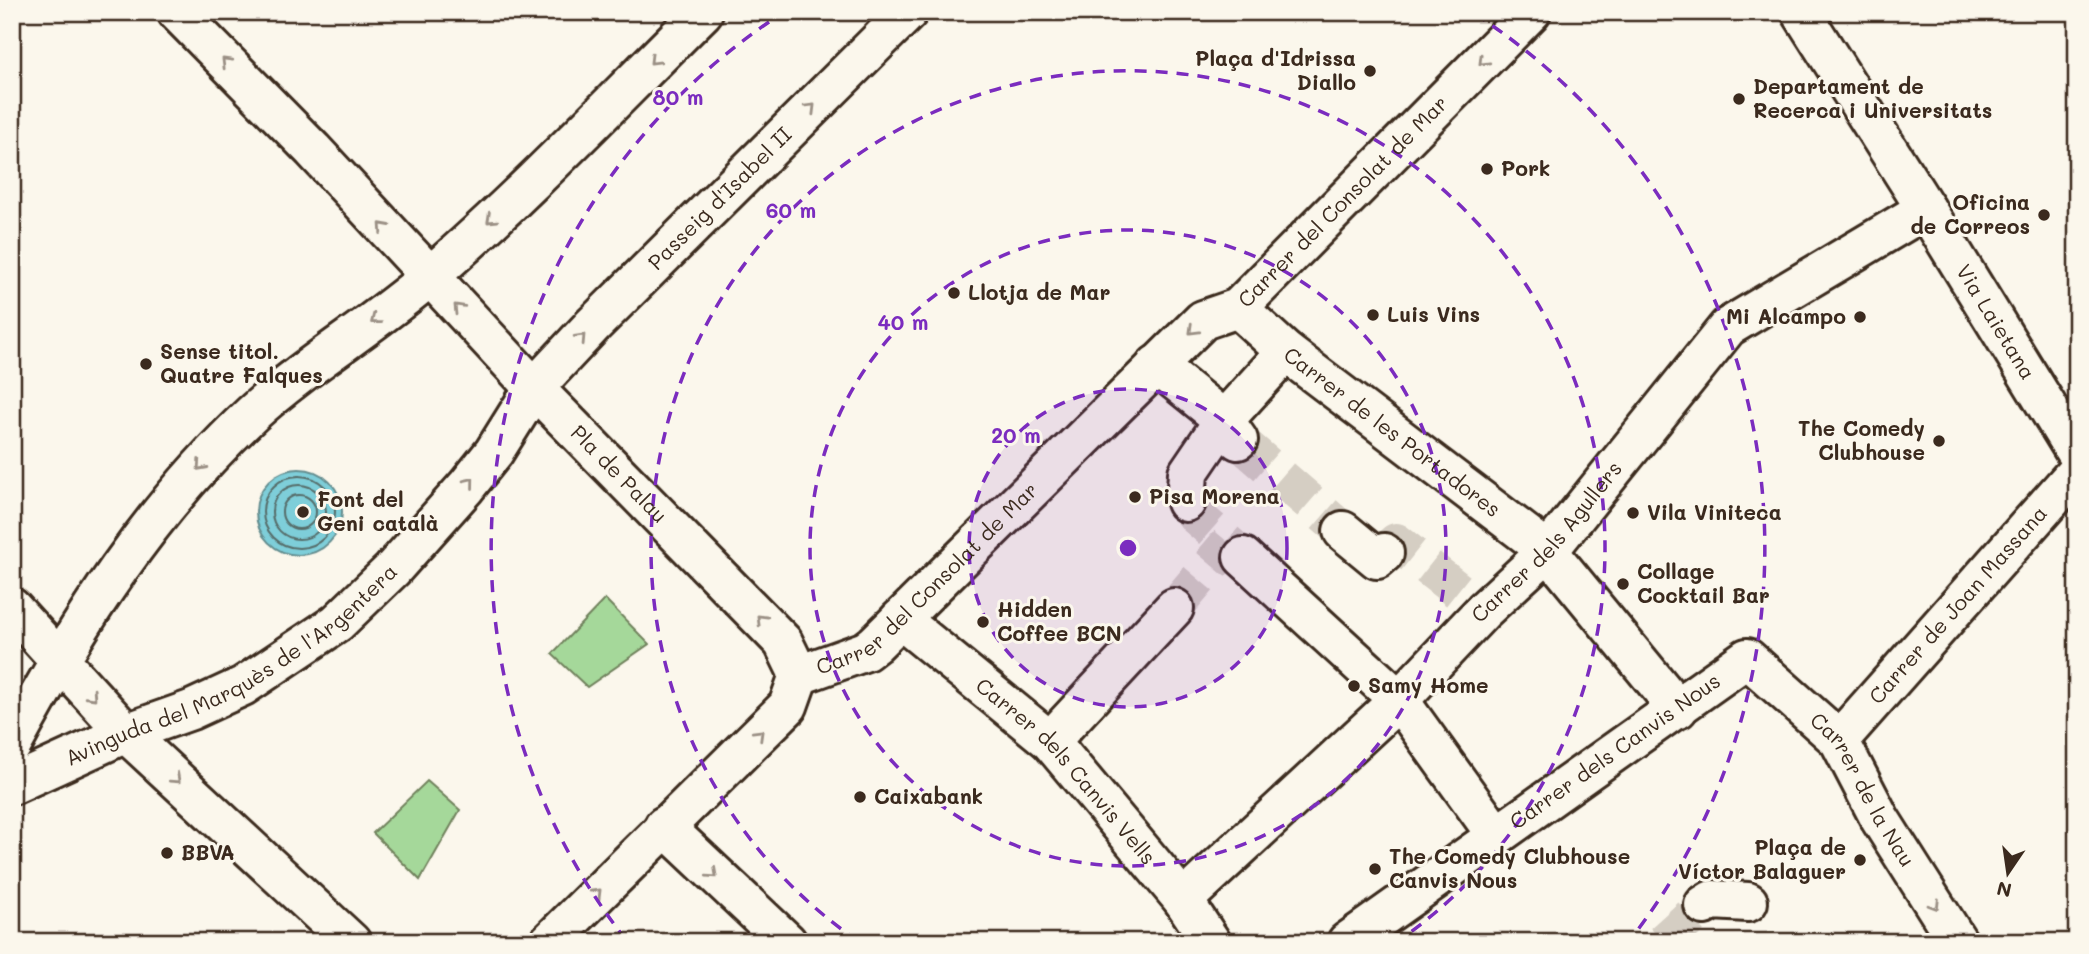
<svg xmlns="http://www.w3.org/2000/svg" width="2089" height="954" viewBox="0 0 2089 954" font-family="Mali,sans-serif">
	<rect width="100%" height="100%" fill="#fbf7ec"/>
	<filter id="ink" filterUnits="userSpaceOnUse"><feTurbulence type="fractalNoise" baseFrequency=".0143" numOctaves="2"/><feDisplacementMap in="SourceGraphic" scale="14" xChannelSelector="R" yChannelSelector="G"/><feConvolveMatrix kernelMatrix="1 2 1 2 8 2 1 2 1" color-interpolation-filters="sRGB"/></filter>
	<g filter="url(#ink)">
		<g fill="#a5d89a" stroke="#70815c" stroke-width="2">
			<path d="M605,599L649,644L587,687L552,654Z"/>
			<path d="M427,781L460,810L420,880L373,833Z"/>
		</g>
		<circle fill="#7eced9" stroke="#638c8e" stroke-width="2" cx="299" cy="512" r="43"/>
		<g fill="none" stroke-linecap="round" stroke-linejoin="round">
			<g stroke="#566c69" stroke-width="2">
				<circle cx="299" cy="512" r="36"/>
				<circle cx="299" cy="512" r="27"/>
				<circle cx="299" cy="512" r="17"/>
			</g>
			<g stroke="#d5cec3" stroke-width="38" stroke-dasharray="38 19" stroke-linecap="butt">
				<path d="M1238,440L1343,531"/>
				<path d="M1186,502L1197,517L1243,557"/>
				<path d="M1384,553L1396,542L1466,597"/>
				<path d="M1174,608L1229,543"/>
				<path d="M1663,942L1704,905"/>
			</g>
			<defs>
				<g id="street">
					<path id="s1" d="M1238,308L1286,352L1548,551L1678,709"/>
					<path d="M1156,365L1224,420L1238,440"/>
					<path id="s2" d="M534,388L783,642L799,675L788,706L549,942"/>
					<path d="M1186,502L1188,473L1224,420L1286,352"/>
					<path d="M1343,531L1377,559L1384,553"/>
					<path d="M1243,557L1399,700L1496,835"/>
					<path id="s3" d="M900,619L1050,741L1183,900L1211,942"/>
					<path id="s4" d="M799,675L866,651L875,644L1203,320L1238,308L1531,12"/>
					<path d="M126,733L351,942"/>
					<path id="s5" d="M1839,740L2077,471"/>
					<path d="M1050,741L1174,608"/>
					<path d="M664,826L787,942"/>
					<path id="s6" d="M1183,900L1399,700L1484,610L1548,551L1728,327L1926,209"/>
					<path d="M1704,905L1712,900L1748,902"/>
					<path id="s7" d="M1347,942L1747,658L1839,740L1880,819L1958,942"/>
				</g>
				<g id="secondary">
					<path d="M177,12L313,150L534,388"/>
					<path id="s8" d="M1801,12L1926,209L2077,455"/>
					<path d="M12,608L126,733"/>
					<path d="M12,745C77,624 151,508 253,413C308,363 373,326 429,277C525,194 613,101 703,12"/>
					<path id="s9" d="M12,785L126,733L191,710L243,686L337,623L392,570L466,487L494,452L534,388L592,326L908,12"/>
				</g>
			</defs>
			<use href="#street" stroke="#3b2a1e" stroke-width="44"/>
			<use href="#secondary" stroke="#3b2a1e" stroke-width="44"/>
			<use href="#street" stroke="#fbf7ec" stroke-width="38"/>
			<use href="#secondary" stroke="#fbf7ec" stroke-width="38"/>
		</g>
		<defs><path id="oneway-chevron" d="M-2-3.5L2.5 0L-2 3.5" fill="none" stroke-width="1.6" stroke-linecap="round" stroke-linejoin="round" transform="scale(1.75)"/></defs>
		<g stroke="#9b9085">
			<use href="#oneway-chevron" transform="translate(654 60) rotate(135)"/>
			<use href="#oneway-chevron" transform="translate(1483 61) rotate(135)"/>
			<use href="#oneway-chevron" transform="translate(226 62) rotate(-135)"/>
			<use href="#oneway-chevron" transform="translate(811 108) rotate(-45)"/>
			<use href="#oneway-chevron" transform="translate(491 219) rotate(137)"/>
			<use href="#oneway-chevron" transform="translate(383 227) rotate(-132)"/>
			<use href="#oneway-chevron" transform="translate(458 308) rotate(-134)"/>
			<use href="#oneway-chevron" transform="translate(375 320) rotate(142)"/>
			<use href="#oneway-chevron" transform="translate(1193 330) rotate(136)"/>
			<use href="#oneway-chevron" transform="translate(581 338) rotate(-47)"/>
			<use href="#oneway-chevron" transform="translate(201 466) rotate(132)"/>
			<use href="#oneway-chevron" transform="translate(470 482) rotate(-51)"/>
			<use href="#oneway-chevron" transform="translate(761 619) rotate(-135)"/>
			<use href="#oneway-chevron" transform="translate(92 696) rotate(47)"/>
			<use href="#oneway-chevron" transform="translate(759 734) rotate(-44)"/>
			<use href="#oneway-chevron" transform="translate(176 779) rotate(42)"/>
			<use href="#oneway-chevron" transform="translate(713 874) rotate(42)"/>
			<use href="#oneway-chevron" transform="translate(597 893) rotate(-45)"/>
			<use href="#oneway-chevron" transform="translate(1935 905) rotate(58)"/>
		</g>
	</g>
	<circle cx="1128" cy="548" r="159" fill="#7b2cbf" fill-opacity=".12"/>
	<g fill="none" stroke="#7b2cbf" stroke-width="3.5" stroke-dasharray="12 9">
		<circle cx="1128" cy="548" r="159"/>
		<circle cx="1128" cy="548" r="318"/>
		<path d="M858 941A477 477 0 1 1 1398 941"/>
		<path d="M626 940A637 637 0 0 1 781 14M1475 14A637 637 0 0 1 1630 940"/>
	</g>
	<g fill="#3b2a1e" stroke="#fbf7ec" stroke-width="2.5">
		<circle cx="1370" cy="71" r="7"/>
		<circle cx="1739" cy="99" r="7"/>
		<circle cx="1487" cy="169" r="7"/>
		<circle cx="2044" cy="215" r="7"/>
		<circle cx="954" cy="293" r="7"/>
		<circle cx="1373" cy="315" r="7"/>
		<circle cx="1860" cy="317" r="7"/>
		<circle cx="146" cy="364" r="7"/>
		<circle cx="1939" cy="441" r="7"/>
		<circle cx="1135" cy="497" r="7"/>
		<circle cx="303" cy="512" r="7"/>
		<circle cx="1633" cy="513" r="7"/>
		<circle cx="1623" cy="584" r="7"/>
		<circle cx="983" cy="622" r="7"/>
		<circle cx="1354" cy="686" r="7"/>
		<circle cx="860" cy="797" r="7"/>
		<circle cx="167" cy="853" r="7"/>
		<circle cx="1860" cy="860" r="7"/>
		<circle cx="1375" cy="869" r="7"/>
	</g>
	<g text-anchor="middle" stroke-width="6" stroke-linejoin="round" paint-order="stroke">
		<g font-size="21" font-weight="bold" fill="#3b2a1e" stroke="#fbf7ec" text-anchor="start">
			<text x="1356" y="66" text-anchor="end">Plaça d'Idrissa<tspan x="1356" dy="24">Diallo</tspan></text>
			<text x="1753" y="94">Departament de<tspan x="1753" dy="24">Recerca i Universitats</tspan></text>
			<text x="1501" y="176">Pork</text>
			<text x="2030" y="210" text-anchor="end">Oficina<tspan x="2030" dy="24">de Correos</tspan></text>
			<text x="968" y="300">Llotja de Mar</text>
			<text x="1387" y="322">Luis Vins</text>
			<text x="1846" y="324" text-anchor="end">Mi Alcampo</text>
			<text x="160" y="359">Sense titol.<tspan x="160" dy="24">Quatre Falques</tspan></text>
			<text x="1925" y="436" text-anchor="end">The Comedy<tspan x="1925" dy="24">Clubhouse</tspan></text>
			<text x="1149" y="504">Pisa Morena</text>
			<text x="317" y="507">Font del<tspan x="317" dy="24">Geni català</tspan></text>
			<text x="1647" y="520">Vila Viniteca</text>
			<text x="1637" y="579">Collage<tspan x="1637" dy="24">Cocktail Bar</tspan></text>
			<text x="997" y="617">Hidden<tspan x="997" dy="24">Coffee BCN</tspan></text>
			<text x="1368" y="693">Samy Home</text>
			<text x="874" y="804">Caixabank</text>
			<text x="1846" y="855" text-anchor="end">Plaça de<tspan x="1846" dy="24">Víctor Balaguer</tspan></text>
			<text x="181" y="860">BBVA</text>
			<text x="1389" y="864">The Comedy Clubhouse<tspan x="1389" dy="24">Canvis Nous</tspan></text>
		</g>
		<g font-size="21" fill="#3b2a1e" stroke="#fbf7ec">
			<text dy="7" stroke="none"><textPath href="#s9" startOffset="938">Passeig d'Isabel II</textPath></text>
			<text dy="7" stroke="none"><textPath href="#s4" startOffset="730">Carrer del Consolat de Mar</textPath></text>
			<text dy="7" stroke="none"><textPath href="#s8" startOffset="366">Via Laietana</textPath></text>
			<text dy="7" stroke="none"><textPath href="#s1" startOffset="198">Carrer de les Portadores</textPath></text>
			<text dy="7" stroke="none"><textPath href="#s2" startOffset="121">Pla de Palau</textPath></text>
			<text dy="7" stroke="none"><textPath href="#s6" startOffset="511">Carrer dels Agullers</textPath></text>
			<text dy="7" stroke="none"><textPath href="#s4" startOffset="163">Carrer del Consolat de Mar</textPath></text>
			<text dy="7" stroke="none"><textPath href="#s5" startOffset="180">Carrer de Joan Massana</textPath></text>
			<text dy="7" stroke="none"><textPath href="#s9" startOffset="252">Avinguda del Marquès de l'Argentera</textPath></text>
			<text dy="7" stroke="none"><textPath href="#s7" startOffset="329">Carrer dels Canvis Nous</textPath></text>
			<text dy="7" stroke="none"><textPath href="#s3" startOffset="226">Carrer dels Canvis Vells</textPath></text>
			<text dy="7" stroke="none"><textPath href="#s7" startOffset="668">Carrer de la Nau</textPath></text>
		</g>
	</g>
	<circle cx="1128" cy="548" r="10" fill="#7b2cbf" stroke="#fbf7ec" stroke-width="3.5"/>
	<g font-size="21" text-anchor="middle" font-weight="bold" fill="#7b2cbf" stroke="#fbf7ec" stroke-width="6" stroke-linejoin="round" paint-order="stroke">
		<text x="678" y="105">80 m</text>
		<text x="791" y="218">60 m</text>
		<text x="903" y="330">40 m</text>
		<text x="1016" y="443">20 m</text>
	</g>
	<rect width="2089" height="954" fill="none" stroke="#fbf7ec" stroke-width="42"/>
	<rect x="21" y="21" width="2047" height="912" fill="none" stroke="#3b2a1e" stroke-width="2.5" filter="url(#ink)"/>
	<g transform="translate(2008 873) rotate(193)" stroke="#fbf7ec" stroke-width="5" paint-order="stroke">
	<path d="M0-5L12 26L0 18L-12 26Z" fill="#3b2a1e"/>
	<text y="-10" font-size="19" font-weight="bold" text-anchor="middle" fill="#3b2a1e">N</text>
	</g>
</svg>
